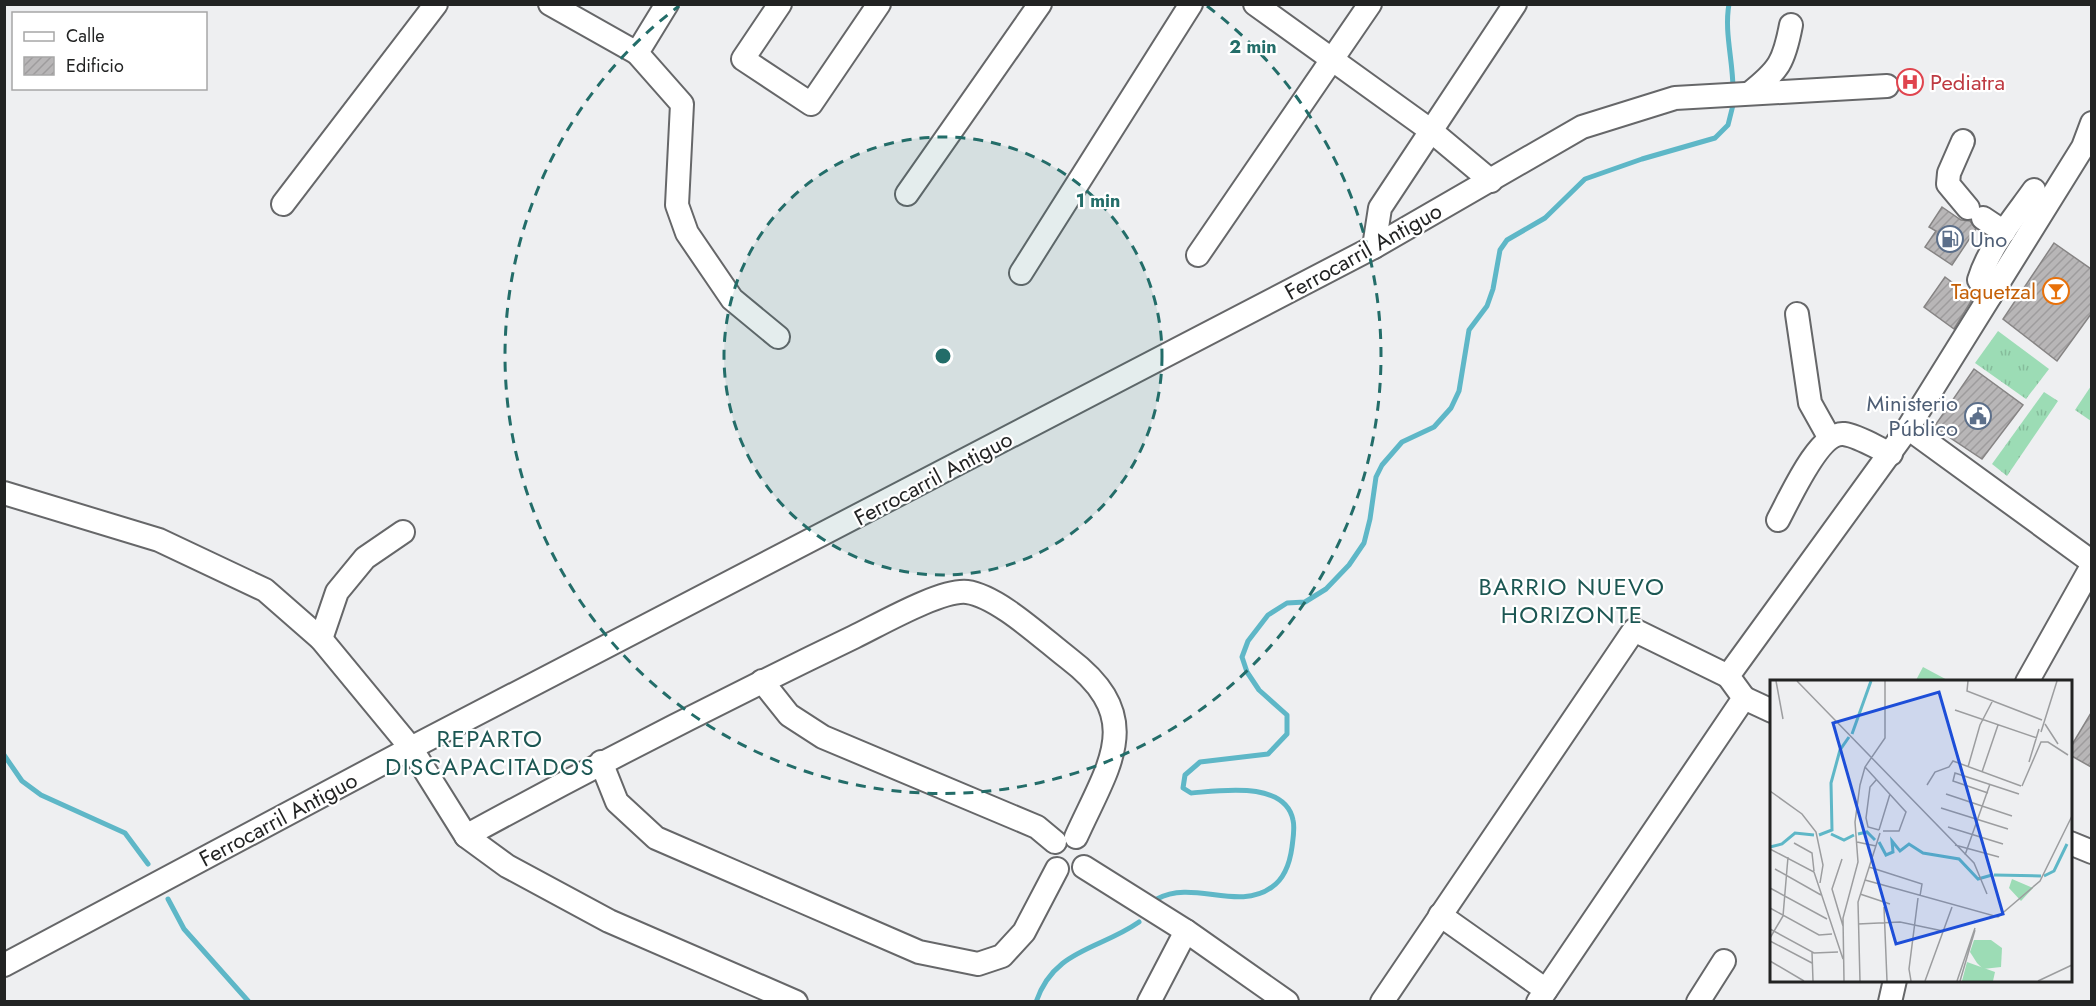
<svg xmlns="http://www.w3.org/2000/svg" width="2096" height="1006" viewBox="0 0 2096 1006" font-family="Jost,sans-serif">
	<defs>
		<pattern id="grass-tufts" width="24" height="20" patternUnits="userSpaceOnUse" patternTransform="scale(1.5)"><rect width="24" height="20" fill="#9cdcb5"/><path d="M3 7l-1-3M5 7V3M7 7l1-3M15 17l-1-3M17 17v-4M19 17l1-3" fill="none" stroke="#86bc9b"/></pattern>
		<pattern id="building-hatch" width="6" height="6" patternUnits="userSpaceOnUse" patternTransform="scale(1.5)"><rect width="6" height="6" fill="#b8b6b7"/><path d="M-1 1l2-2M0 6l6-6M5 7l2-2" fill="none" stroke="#9e9c9d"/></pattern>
	</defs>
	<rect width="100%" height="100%" fill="#eeeff1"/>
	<g fill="url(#grass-tufts)">
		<path d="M1998,331L2049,369L2026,399L1975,363Z"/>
		<path d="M2091,386L2092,421H2091L2075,410Z"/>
		<path d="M2044,392L2058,401L2007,476L1992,464Z"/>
		<path d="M1923,667L1951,682H1915Z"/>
	</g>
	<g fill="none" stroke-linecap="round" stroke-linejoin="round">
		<g stroke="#5eb7c7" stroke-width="5">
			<path d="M1729,4C1724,32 1733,60 1733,89"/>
			<path d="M4,755L22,781L41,795L125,833L148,864"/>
			<path d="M168,899L184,929L249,1002"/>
			<path d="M1157,899C1193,879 1238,912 1272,887C1285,878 1290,862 1292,847C1293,839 1295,828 1293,820C1285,780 1219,791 1191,793L1183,788L1185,775L1200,762L1268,754L1287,734V715L1259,690L1247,672L1242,657L1248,641L1268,615L1287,603L1305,602L1326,589L1349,565L1364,543L1370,519L1376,477L1382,465L1402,442L1434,427L1451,408L1459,391L1469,330L1487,306L1493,289L1500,250L1507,240L1545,218L1585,179L1642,159L1715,138L1728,125L1734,101"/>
			<path d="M1036,1002C1054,949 1099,950 1139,922"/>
		</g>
	</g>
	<g fill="url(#building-hatch)" stroke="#868484" stroke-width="1.5">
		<path d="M1942,207L1961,220L1970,221L1976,229L1952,265L1925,247L1936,231L1929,227Z"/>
		<path d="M2054,243L2091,269V314L2057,361L2003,319Z"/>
		<path d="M1945,277L1973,298L1954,329L1924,307Z"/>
		<path d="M1974,369L2023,405L1982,459L1934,427Z"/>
		<path d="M2091,713V767L2070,755V748Z"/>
	</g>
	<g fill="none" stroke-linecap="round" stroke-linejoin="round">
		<defs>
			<g id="minor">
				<path d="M550,4L637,53"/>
				<path d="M667,4L637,53L682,104L677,205L687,233L732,299L778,337"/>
				<path d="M780,4L743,59L811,104L879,4"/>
				<path d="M1255,4L1430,130L1491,181"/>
				<path d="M1750,93C1779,70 1784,62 1791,25"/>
				<path d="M1963,141L1949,173L1948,184L1968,208"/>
				<path d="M907,194L1040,4"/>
				<path d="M283,204L436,4"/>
				<path d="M1983,218L2004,232"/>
				<path d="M1374,247L1380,208L1515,4"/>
				<path d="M1198,255L1370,4"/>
				<path d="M1021,273L1191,4"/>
				<path d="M1990,296L1979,280C1989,247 2014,218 2034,190"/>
				<path d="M1797,314L1810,403L1829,437"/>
				<path d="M1908,428L2092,562"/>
				<path d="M4,493L159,540L265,590L321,639L411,748L466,836L507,866L609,921L796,1002"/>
				<path d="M1778,520C1789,500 1819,431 1844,434C1859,436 1877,448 1891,454"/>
				<path d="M321,639L337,592L365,558L403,532"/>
				<path d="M762,681L789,715L823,737L1037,827L1055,842"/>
				<path d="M2027,682L2092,566"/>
				<path d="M1744,698L1772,711"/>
				<path d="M601,762L617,802L656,838L919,952L978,964L1002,956L1024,932L1057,869"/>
				<path d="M466,836C594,766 723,700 854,637C879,625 941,589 967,592C998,596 1043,639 1068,658C1147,718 1109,764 1076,837"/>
				<path d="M2070,843L2092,852"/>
				<path d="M1084,867L1186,931L1287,1002"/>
				<path d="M1440,915L1546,990"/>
				<path d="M4,965L411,748L1374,247L1582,127L1675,98L1887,86"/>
				<path d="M1149,1002L1186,931"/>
				<path d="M1382,1002L1634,630L1728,676"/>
				<path d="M1538,1002L1744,698L1728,676L1908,428L2083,147L2092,123"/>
				<path d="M1698,1002L1724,961"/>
				<path d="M1890,1002L1895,980"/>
			</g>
		</defs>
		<use href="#minor" stroke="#666769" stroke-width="26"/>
		<use href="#minor" stroke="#fff" stroke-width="22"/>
	</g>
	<circle cx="943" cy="356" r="219" fill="#236d69" fill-opacity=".12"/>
	<g fill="none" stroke="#236d69" stroke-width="3" stroke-dasharray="10 8">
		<circle cx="943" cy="356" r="219"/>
		<path d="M1207 6A438 438 0 1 1 679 6"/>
	</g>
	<defs>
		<symbol id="hospital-ring" viewBox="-11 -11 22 22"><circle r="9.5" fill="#fff" stroke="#e0444e" stroke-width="1.5"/><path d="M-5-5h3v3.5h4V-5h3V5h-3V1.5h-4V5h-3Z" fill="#e0444e"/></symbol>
		<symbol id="fuel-ring" viewBox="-11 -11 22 22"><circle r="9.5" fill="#fff" stroke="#5c6f8a" stroke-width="1.5"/><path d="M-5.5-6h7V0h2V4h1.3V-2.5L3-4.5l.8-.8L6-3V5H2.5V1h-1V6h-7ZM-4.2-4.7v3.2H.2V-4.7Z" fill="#5c6f8a"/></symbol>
		<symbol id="bar-ring" viewBox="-11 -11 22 22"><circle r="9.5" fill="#fff" stroke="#e8710a" stroke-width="1.5"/><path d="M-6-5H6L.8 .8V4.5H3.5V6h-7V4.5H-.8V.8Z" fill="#e8710a"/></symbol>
		<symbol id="civic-ring" viewBox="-11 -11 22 22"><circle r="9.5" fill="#fff" stroke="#5c6f8a" stroke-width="1.5"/><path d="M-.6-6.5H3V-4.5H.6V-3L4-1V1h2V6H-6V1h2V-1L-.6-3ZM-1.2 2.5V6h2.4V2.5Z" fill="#5c6f8a"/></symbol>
	</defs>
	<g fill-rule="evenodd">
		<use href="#hospital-ring" x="1895" y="67" width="30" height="30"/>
		<use href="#fuel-ring" x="1935" y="224" width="30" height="30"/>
		<use href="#bar-ring" x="2041" y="276" width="30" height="30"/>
		<use href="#civic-ring" x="1963" y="401" width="30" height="30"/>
	</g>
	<g text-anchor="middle" stroke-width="4.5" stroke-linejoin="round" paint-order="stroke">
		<g font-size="22" fill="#be3a42" stroke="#fff" text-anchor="start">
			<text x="1930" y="90">Pediatra</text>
		</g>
		<g font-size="22" fill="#4e5e75" stroke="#fff" text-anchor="start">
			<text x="1970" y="247">Uno</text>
			<text x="1958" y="411" text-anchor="end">Ministerio<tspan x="1958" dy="25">Público</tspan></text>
		</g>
		<g font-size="22" fill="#222323" stroke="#fff">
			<text transform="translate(1363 251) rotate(-29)" y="8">Ferrocarril Antiguo</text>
			<text transform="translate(933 478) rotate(-28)" y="8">Ferrocarril Antiguo</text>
			<text transform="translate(278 819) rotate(-28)" y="8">Ferrocarril Antiguo</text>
		</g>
		<g font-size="22" fill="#c56008" stroke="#fff" text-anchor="end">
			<text x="2036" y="299">Taquetzal</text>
		</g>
		<g font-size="24" letter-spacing="1.5" fill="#1c5753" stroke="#fff">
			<text x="1572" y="595">BARRIO NUEVO<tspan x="1572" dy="28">HORIZONTE</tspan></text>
			<text x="490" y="747">REPARTO<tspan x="490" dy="28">DISCAPACITADOS</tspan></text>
		</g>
	</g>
	<g transform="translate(1770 680)">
		<rect width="302" height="302" fill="#eeeff1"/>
		<path d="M242,199L263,208L251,221L239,208ZM197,282L225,292L223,301H192Z" fill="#9cdcb5"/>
		<path d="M204,260H221L232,268L231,287L213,289L207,283L200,272Z" fill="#9cdcb5"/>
		<path fill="none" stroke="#5eb7c7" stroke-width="3" d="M82,54L101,1M61,154L74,160L84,155M88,154L97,152L105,160M49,155L62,150L61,103L70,70L79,57M109,162L116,175L123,172L122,161L130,171L139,164L153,173L189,179L208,199L222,195M0,167L12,164L25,153L44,155M224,195L271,196M274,196L284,191L297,164"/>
		<path fill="none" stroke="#9c9d9f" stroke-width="1.5" d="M6,1L13,39M27,1L204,183L217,214M198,1L197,11L272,40M185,30L267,58M275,44L288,64M271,52L287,1M259,82L269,49M95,87L136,132L129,151H113M198,87L210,45L223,20M212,92L228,45M107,99L100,107L96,138L98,147L109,150M157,105L165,92L179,87L183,81L251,106M252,106L271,62H278L298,75M0,111L32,134L46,152L53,185L50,203M218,113L183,101L185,93L249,114M176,114L242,136M171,128L238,149M178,147L233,164M109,150L120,114M87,162L106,166M24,163L42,173L44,191M185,165L229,177M0,169L44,192L73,279M195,175L220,104M72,179L62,209L73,246M99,187L152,204L150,216M5,189L51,215M95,200L228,237L270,201L302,136M0,208L57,239M90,214L120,224M114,227L117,301M0,228L49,255L62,254M88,244L130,242L173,251M0,249L44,273L68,272M0,258L13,236L18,177M0,261L42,283M42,272L43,301M0,281L34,301M74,301L73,238L88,182L85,142L90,105L95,87L115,58V1M90,301L88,222L110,153M141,301L139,289L148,218M155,301L182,227M187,301L205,248M190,301L205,250M268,301L302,285"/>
		<path fill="#1d4ed8" fill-opacity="0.15" stroke="#1d4ed8" stroke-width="3" d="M169,12L233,234L126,264L63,43Z"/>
		<rect width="302" height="302" fill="none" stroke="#222323" stroke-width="3"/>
	</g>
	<circle cx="943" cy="356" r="9" fill="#236d69" stroke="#fff" stroke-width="3"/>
	<g font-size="18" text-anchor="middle" font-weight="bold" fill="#236d69" stroke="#fff" stroke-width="4.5" stroke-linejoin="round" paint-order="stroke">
		<text x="1253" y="53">2 min</text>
		<text x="1098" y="207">1 min</text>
	</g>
	<rect width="2096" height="1006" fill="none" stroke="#222323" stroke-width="12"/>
	<rect x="12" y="12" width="195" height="78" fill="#ffffff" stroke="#a7a7a7" stroke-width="1.5"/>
	<rect x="24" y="32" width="30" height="9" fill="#ffffff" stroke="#a7a7a7" stroke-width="1.5"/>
	<text x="66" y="42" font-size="18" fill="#222323">Calle</text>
	<rect x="24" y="57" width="30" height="18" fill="url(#building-hatch)" stroke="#a7a7a7" stroke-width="1.5"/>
	<text x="66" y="72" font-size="18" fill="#222323">Edificio</text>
</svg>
